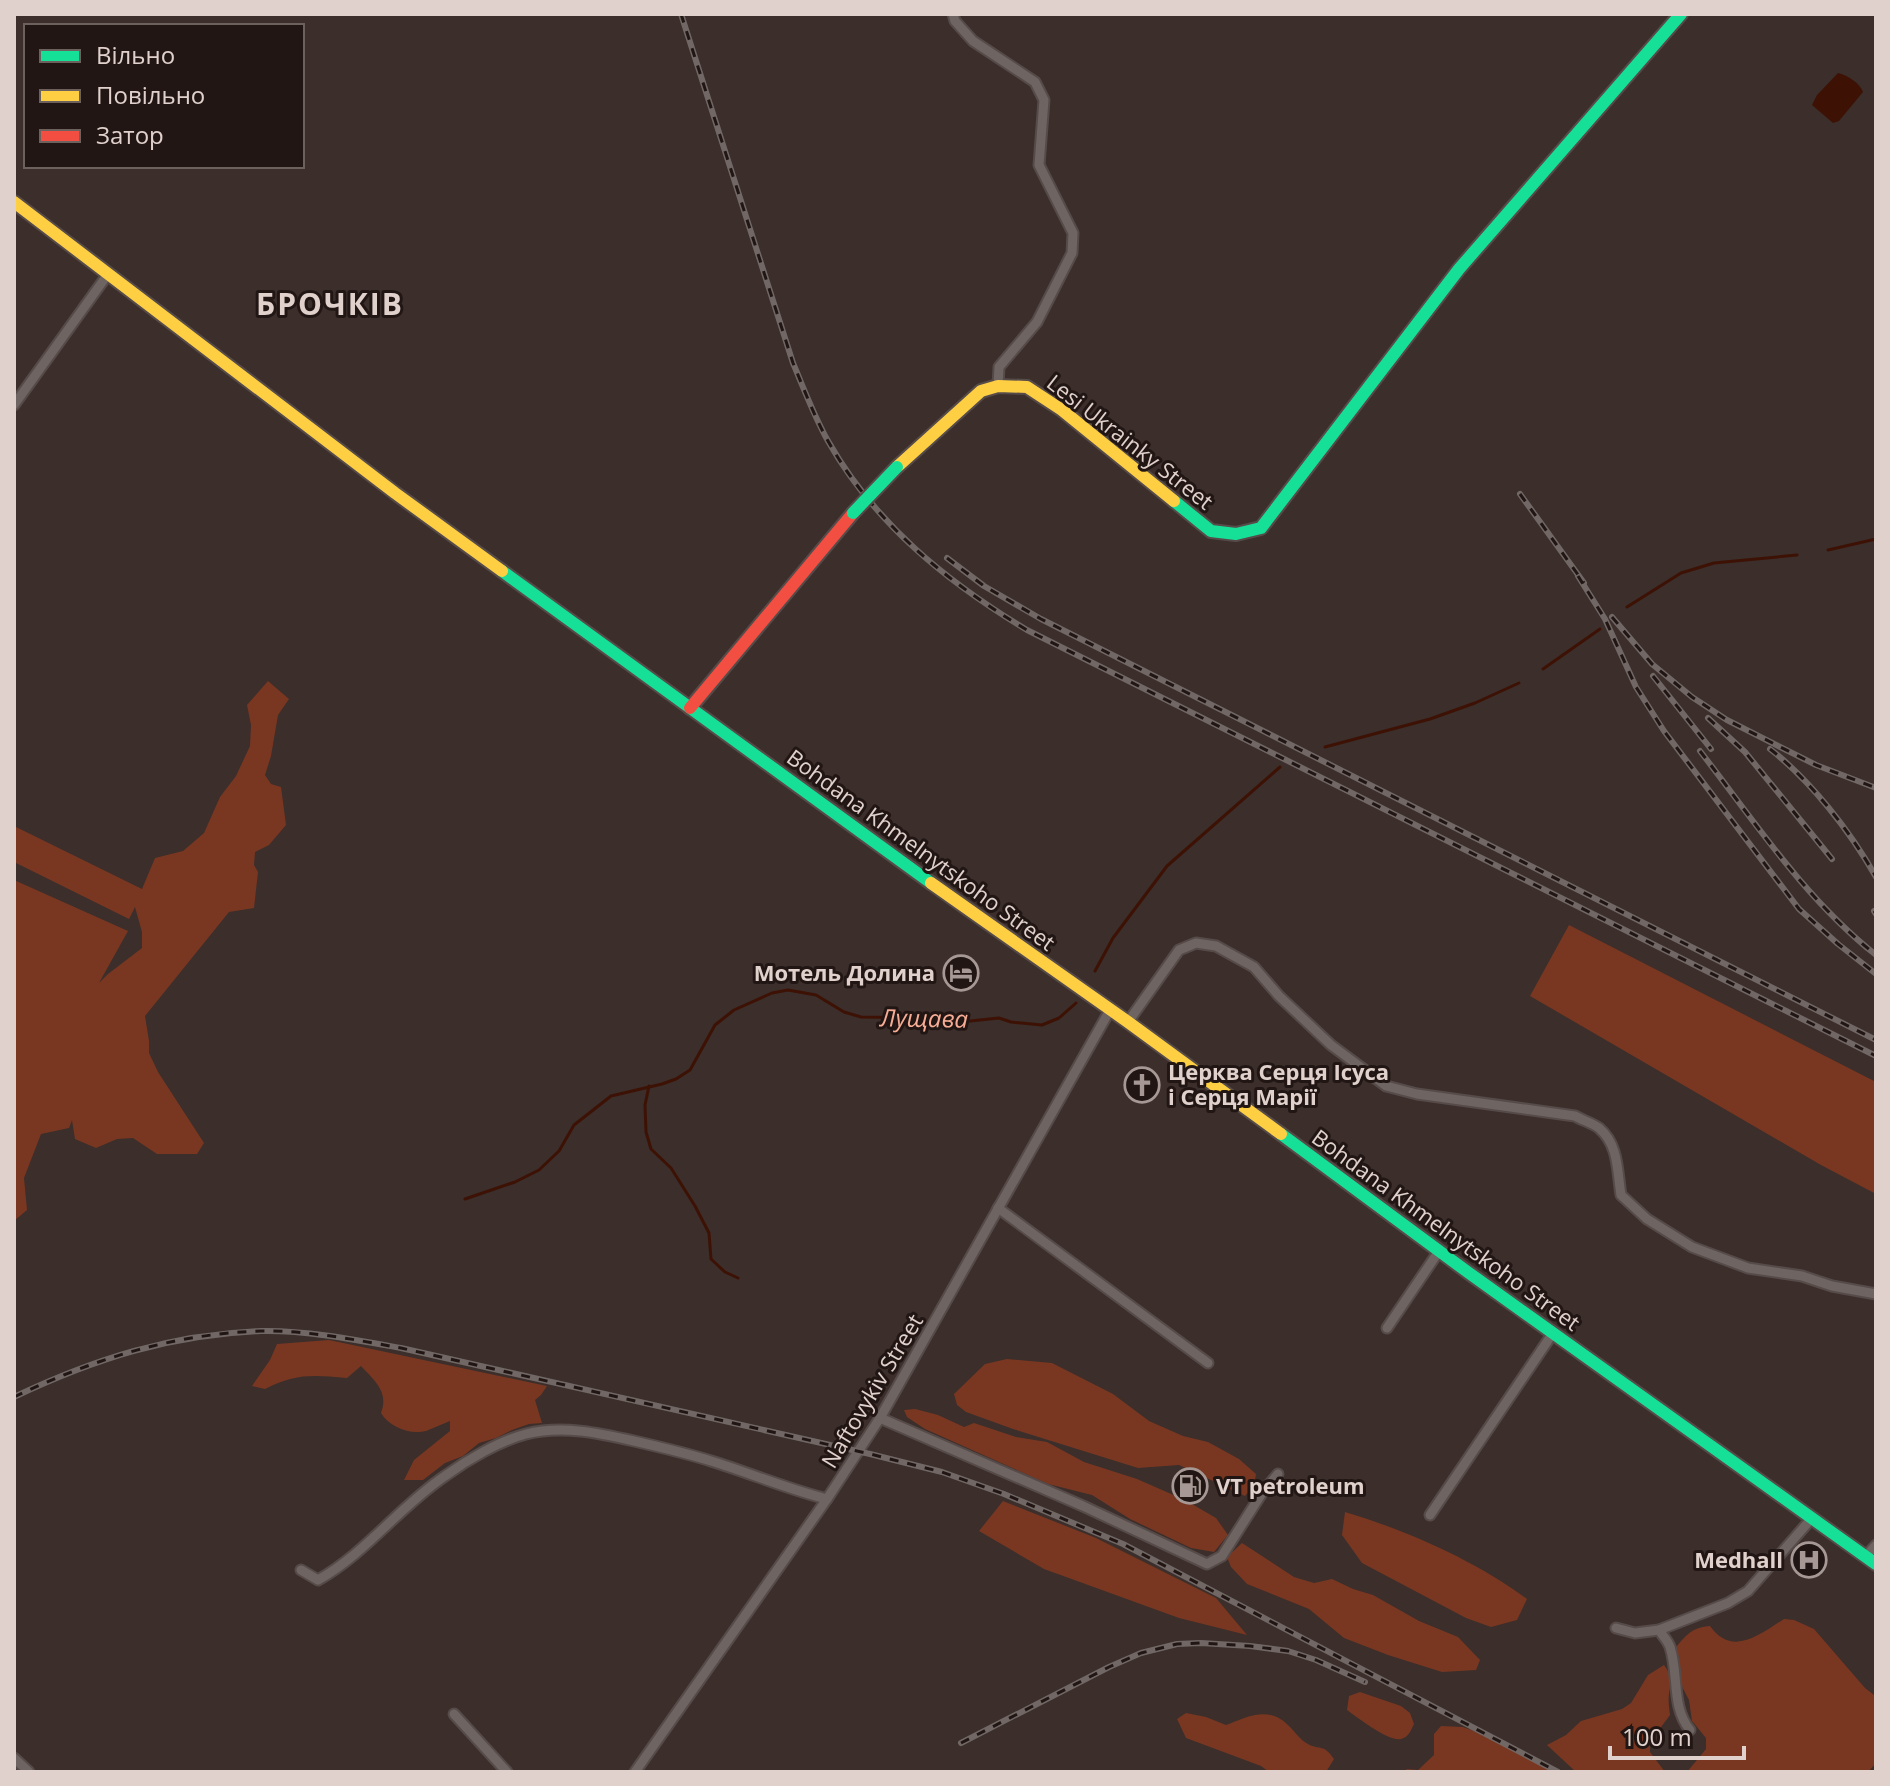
<svg xmlns="http://www.w3.org/2000/svg" width="1890" height="1786" viewBox="0 0 1890 1786" font-family="'Open Sans',sans-serif">
	<rect width="100%" height="100%" fill="#3b2e2b"/>
	<g fill="#793721">
		<path d="M268,681L289,699L278,715L271,756L265,775L271,784L281,787L286,825L269,845L255,852L254,865L258,872L254,908L229,912L145,1016L149,1041V1053L158,1072L204,1143L197,1154H157L133,1138L117,1139L96,1148L75,1139L72,1120L69,1128L41,1134L24,1178L27,1210L14,1221V880L128,931L99,983L108,974L142,948V932L135,907L129,919L14,862V826L142,889L155,858L183,851L204,833L220,797L236,776L250,746L251,725L247,705Z"/>
		<path d="M1569,925L1876,1082V1194L1821,1165L1530,996Z"/>
		<path d="M329,1340L547,1386L541,1395L535,1400L542,1423L529,1424L512,1430L496,1438L479,1443L463,1456L445,1463L423,1480H404L414,1460L450,1431V1421C442,1424 434,1428 426,1431C410,1435 389,1427 381,1413C389,1392 375,1381 361,1366L347,1378C313,1375 296,1373 265,1389L252,1386L270,1360L277,1344Z"/>
		<path d="M1007,1359L1052,1363L1113,1394L1149,1421L1183,1436L1208,1442L1239,1459L1256,1474L1254,1485L1245,1496L1179,1465L1138,1468L1013,1429L966,1412L957,1405L954,1394L985,1364Z"/>
		<path d="M915,1409L938,1415L964,1427L974,1423L1016,1437L1047,1442L1084,1462L1137,1479L1185,1500L1216,1518L1228,1535L1214,1552L1191,1548L1130,1519L1092,1495L1048,1484L925,1429L907,1417L904,1410Z"/>
		<path d="M1003,1501L1096,1538L1216,1598L1247,1635L1179,1618L1044,1569L979,1531Z"/>
		<path d="M1345,1512C1406,1530 1476,1561 1527,1599L1517,1620L1491,1627L1466,1618L1362,1563L1342,1535Z"/>
		<path d="M1242,1543L1294,1577L1314,1583L1332,1579L1353,1589L1373,1595L1419,1621L1458,1637L1480,1660L1476,1670L1442,1672L1388,1655L1344,1638L1309,1609L1247,1584L1231,1567L1227,1557Z"/>
		<path d="M1784,1619L1794,1620L1814,1629L1865,1688L1874,1695L1876,1694V1763L1868,1772H1687L1706,1749V1738L1692,1721L1689,1700L1679,1681L1676,1647C1687,1634 1693,1627 1710,1626C1732,1657 1759,1635 1784,1619Z"/>
		<path d="M1664,1665C1672,1676 1671,1680 1669,1693C1668,1700 1669,1708 1670,1715L1650,1742V1752L1665,1772H1576L1547,1745L1566,1735L1581,1721L1622,1709L1631,1703L1648,1675Z"/>
		<path d="M1360,1692L1401,1706L1410,1713L1414,1724C1411,1730 1409,1737 1401,1739C1389,1742 1358,1718 1347,1710L1349,1696Z"/>
		<path d="M1186,1713L1206,1717L1226,1725C1249,1716 1269,1705 1290,1727C1295,1732 1301,1741 1308,1744C1321,1751 1323,1743 1334,1759L1326,1772H1269L1261,1766L1186,1738L1177,1719Z"/>
		<path d="M1441,1726L1463,1727L1501,1741L1561,1772H1403L1407,1769L1418,1770L1434,1755V1734Z"/>
	</g>
	<path fill="#3d1205" d="M1838,73C1847,75 1860,83 1863,92L1839,121L1833,123L1812,105L1817,95Z"/>
	<g fill="none" stroke-linecap="round" stroke-linejoin="round">
		<g stroke="#3d1205" stroke-width="3">
			<path d="M1828,550L1876,539"/>
			<path d="M1627,607L1681,573L1714,563L1797,555"/>
			<path d="M1543,669L1600,629"/>
			<path d="M1325,747L1430,719L1475,703L1519,683"/>
			<path d="M1095,971L1113,938L1167,866L1280,767"/>
			<path d="M649,1086L645,1105L646,1132L651,1149L671,1168L695,1206L709,1233L711,1259L725,1272L738,1278"/>
			<path d="M465,1199L515,1182L539,1170L559,1151L574,1125L611,1096L662,1084L676,1079L690,1070L715,1025L734,1010L772,993L788,990L816,995L844,1012L861,1017L925,1018L951,1023L999,1018L1011,1022L1042,1025L1059,1018L1076,1003"/>
		</g>
		<defs>
			<g id="street">
				<path d="M953,14L955,21L973,41L1035,82L1044,100L1039,165L1073,233L1072,253L1037,322L999,367L998,386"/>
				<path d="M14,405L108,274"/>
				<path d="M1128,1022L1179,950L1196,943L1216,946L1254,967L1279,996L1331,1045L1386,1086L1417,1094L1575,1116C1582,1120 1592,1123 1599,1128C1619,1145 1617,1171 1621,1195L1647,1219L1692,1247L1748,1268L1802,1276L1832,1286L1876,1294"/>
				<path d="M998,1208L1208,1363"/>
				<path d="M1387,1328L1439,1251"/>
				<path d="M880,1418L1083,1506L1207,1564L1222,1556L1262,1493L1278,1474"/>
				<path d="M1430,1515L1553,1333"/>
				<path d="M1866,1556L1876,1545"/>
				<path d="M301,1570L318,1580C366,1553 399,1507 445,1476C467,1460 499,1441 526,1434C562,1425 599,1433 634,1441C660,1447 686,1453 711,1461C750,1473 787,1489 827,1499"/>
				<path d="M1616,1628L1635,1633L1659,1630L1728,1603L1748,1591L1812,1518"/>
				<path d="M1659,1630C1663,1636 1668,1641 1670,1647C1679,1674 1671,1707 1690,1730"/>
				<path d="M454,1714L507,1772"/>
				<path d="M14,1758L29,1772"/>
				<path d="M635,1772L827,1499L880,1418L1110,1010"/>
			</g>
			<g id="fast">
				<path d="M1174,501L1211,531L1236,534L1261,528L1459,269L1681,14"/>
				<path d="M502,571L931,883"/>
				<path d="M1281,1134L1469,1273L1876,1564"/>
			</g>
			<g id="slow">
				<path d="M14,202L395,493L502,571"/>
				<path d="M897,467L981,391L998,386L1027,387L1062,410L1174,501"/>
				<path d="M931,883L1128,1022L1281,1134"/>
			</g>
			<path id="jam" d="M690,708L853,513"/>
		</defs>
		<use href="#street" stroke="#564b49" stroke-width="13"/>
		<use href="#fast" stroke="#564b49" stroke-width="16"/>
		<use href="#slow" stroke="#564b49" stroke-width="16"/>
		<use href="#jam" stroke="#564b49" stroke-width="16"/>
		<use href="#street" stroke="#6e6461" stroke-width="9"/>
		<use href="#fast" stroke="#16e098" stroke-width="12"/>
		<use href="#slow" stroke="#ffcf43" stroke-width="12"/>
		<use href="#jam" stroke="#f24e42" stroke-width="12"/>
		<defs>
			<g id="rail">
				<path d="M681,14L793,363C804,389 814,416 828,441C875,524 947,582 1027,630L1876,1056"/>
				<path d="M1520,494L1584,583"/>
				<path d="M947,558L984,586L1041,619L1876,1040"/>
				<path d="M1578,576L1605,619L1636,687L1664,731L1799,909L1838,944L1876,974"/>
				<path d="M1612,617L1652,664L1692,697L1727,720L1816,765L1876,788"/>
				<path d="M1653,676L1711,749"/>
				<path d="M1708,718L1745,752L1832,859"/>
				<path d="M1770,749C1811,781 1850,831 1876,877"/>
				<path d="M1700,751C1755,822 1805,899 1876,955"/>
				<path d="M1874,911L1876,914"/>
				<path d="M14,1397C94,1359 172,1334 261,1331C306,1330 357,1340 401,1348L870,1454L942,1472L1004,1494L1123,1544L1558,1772"/>
				<path d="M961,1743L1109,1667L1141,1653L1177,1644L1201,1643L1250,1646L1288,1651L1316,1660L1365,1682"/>
			</g>
		</defs>
		<use href="#rail" stroke="#716865" stroke-width="6"/>
		<use href="#rail" stroke="#211613" stroke-width="3" stroke-dasharray="9" stroke-linecap="butt"/>
		<defs>
			<path id="fast-bridge" d="M853,513L897,467"/>
		</defs>
		<use href="#fast-bridge" stroke="#564b49" stroke-width="16" stroke-linecap="butt"/>
		<use href="#fast-bridge" stroke="#16e098" stroke-width="12"/>
	</g>
	<defs>
		<symbol id="hotel-ring" viewBox="-11 -11 22 22"><circle r="9.5" fill="#211613" stroke="#a69894" stroke-width="1.5"/><path d="M-6-4.5h1.5V1H6V5H4.5V3h-9V5H-6ZM-4 0a1.8 1.8 0 1 1 3.6 0ZM.5 0V-2.5h3Q6-2.5 6 0Z" fill="#a69894"/></symbol>
		<symbol id="church-ring" viewBox="-11 -11 22 22"><circle r="9.5" fill="#211613" stroke="#a69894" stroke-width="1.5"/><path d="M-1.2-6h2.4v3.5h3.3v2.4h-3.3V6h-2.4V-.1h-3.3v-2.4h3.3Z" fill="#a69894"/></symbol>
		<symbol id="fuel-ring" viewBox="-11 -11 22 22"><circle r="9.5" fill="#211613" stroke="#a69894" stroke-width="1.5"/><path d="M-5.5-6h7V0h2V4h1.3V-2.5L3-4.5l.8-.8L6-3V5H2.5V1h-1V6h-7ZM-4.2-4.7v3.2H.2V-4.7Z" fill="#a69894"/></symbol>
		<symbol id="hospital-ring" viewBox="-11 -11 22 22"><circle r="9.5" fill="#211613" stroke="#a69894" stroke-width="1.5"/><path d="M-5-5h3v3.5h4V-5h3V5h-3V1.5h-4V5h-3Z" fill="#a69894"/></symbol>
	</defs>
	<g fill-rule="evenodd">
		<use href="#hotel-ring" x="941" y="953" width="40" height="40"/>
		<use href="#church-ring" x="1122" y="1065" width="40" height="40"/>
		<use href="#fuel-ring" x="1170" y="1466" width="40" height="40"/>
		<use href="#hospital-ring" x="1789" y="1540" width="40" height="40"/>
	</g>
	<g text-anchor="middle" stroke-width="6" stroke-linejoin="round" paint-order="stroke">
		<g font-size="22" fill="#e0d1cc" stroke="#211613">
			<text transform="translate(1130 442) rotate(38)" y="8">Lesi Ukrainky Street</text>
			<text transform="translate(921 850) rotate(36)" y="8">Bohdana Khmelnytskoho Street</text>
			<text transform="translate(1446 1230) rotate(36)" y="8">Bohdana Khmelnytskoho Street</text>
			<text transform="translate(872 1391) rotate(-59)" y="8">Naftovykiv Street</text>
		</g>
		<g font-size="22" font-weight="bold" fill="#e0d1cc" stroke="#211613" text-anchor="end">
			<text x="935" y="981">Мотель Долина</text>
			<text x="1168" y="1080" text-anchor="start">Церква Серця Ісуса<tspan x="1168" dy="25">і Серця Марії</tspan></text>
			<text x="1216" y="1494" text-anchor="start">VT petroleum</text>
			<text x="1783" y="1568">Medhall</text>
		</g>
		<g font-size="24" font-style="italic" fill="#f7ad95" stroke="#211613">
			<text transform="translate(924 1019) rotate(1)" y="8">Лущава</text>
		</g>
		<g font-size="30" font-weight="bold" letter-spacing="2" fill="#e0d1cc" stroke="#211613">
			<text x="330" y="315">БРОЧКІВ</text>
		</g>
	</g>
	<rect width="1890" height="1786" fill="none" stroke="#e0d1cc" stroke-width="32"/>
	<rect x="24" y="24" width="280" height="144" fill="#211613" stroke="#6d615d" stroke-width="2"/>
	<rect x="40" y="50" width="40" height="12" fill="#16e098" stroke="#6d615d" stroke-width="2"/>
	<text x="96" y="64" font-size="24" fill="#e0d1cc">Вільно</text>
	<rect x="40" y="90" width="40" height="12" fill="#ffcf43" stroke="#6d615d" stroke-width="2"/>
	<text x="96" y="104" font-size="24" fill="#e0d1cc">Повільно</text>
	<rect x="40" y="130" width="40" height="12" fill="#f24e42" stroke="#6d615d" stroke-width="2"/>
	<text x="96" y="144" font-size="24" fill="#e0d1cc">Затор</text>
	<path d="M1610 1746v12h134v-12" fill="none" stroke="#e0d1cc" stroke-width="4"/>
	<text x="1622" y="1746" font-size="24" fill="#e0d1cc" stroke="#211613" stroke-width="6" paint-order="stroke">100 m</text>
</svg>
